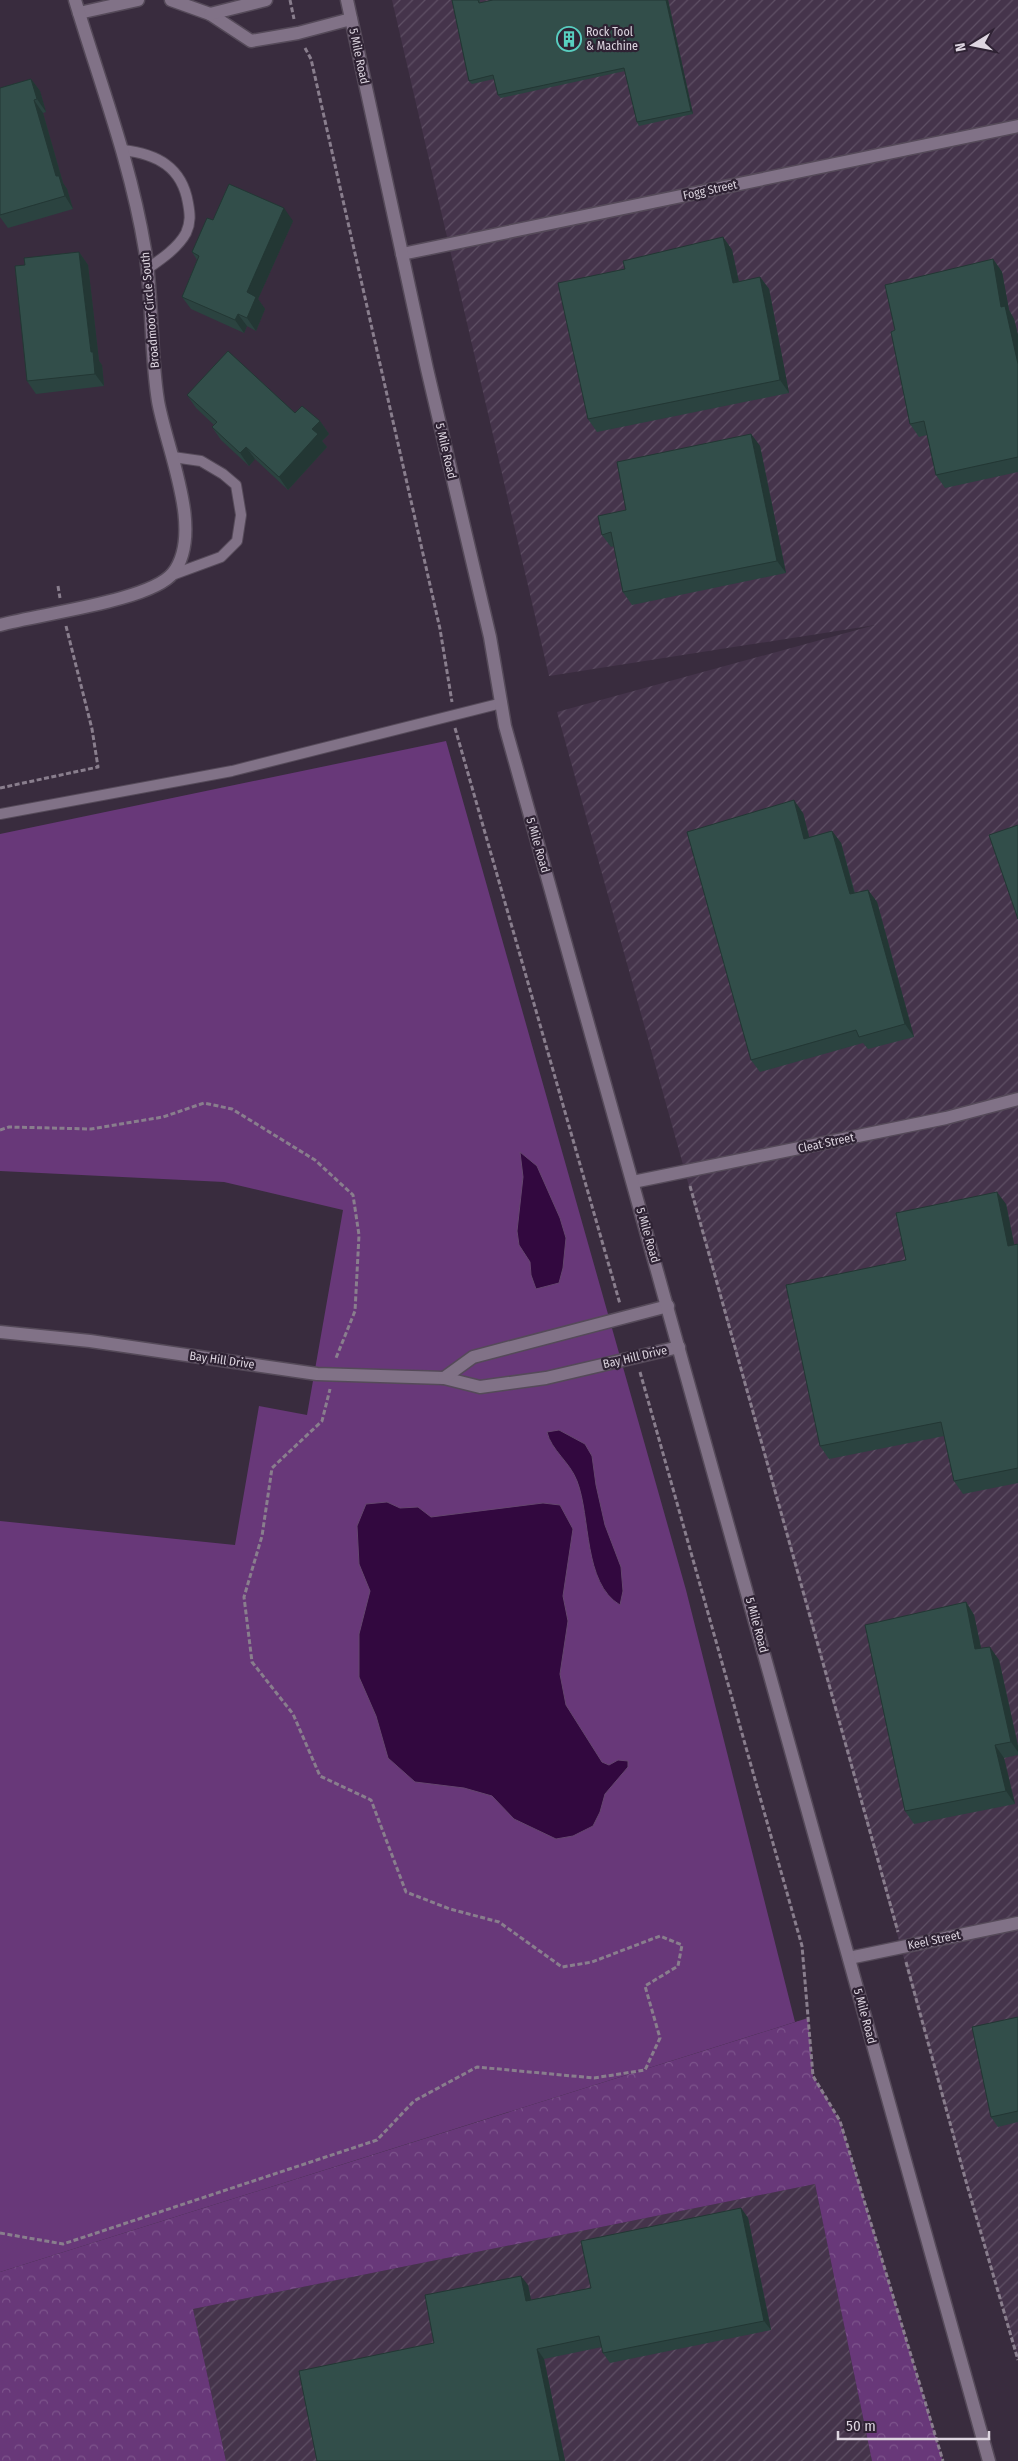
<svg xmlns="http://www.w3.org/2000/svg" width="1018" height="2461" viewBox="0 0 1018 2461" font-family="'Fira Sans Condensed',sans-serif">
	<defs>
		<pattern id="industrial-furrows" width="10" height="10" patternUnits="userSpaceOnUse" patternTransform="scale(1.25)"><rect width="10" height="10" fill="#45344b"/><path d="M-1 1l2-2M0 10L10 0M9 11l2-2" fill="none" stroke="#5f5065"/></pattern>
		<pattern id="forest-crowns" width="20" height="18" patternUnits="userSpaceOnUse" patternTransform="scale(1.25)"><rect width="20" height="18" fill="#683879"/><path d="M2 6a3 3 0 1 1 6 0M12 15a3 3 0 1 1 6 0" fill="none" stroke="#7d548c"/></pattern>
	</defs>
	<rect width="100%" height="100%" fill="#392c3e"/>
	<g fill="url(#industrial-furrows)">
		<path d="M392,0H1018V2360L967,2185L557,712L875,625L549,676Z"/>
		<path d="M815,2184L872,2461H226L193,2309Z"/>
	</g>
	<path fill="#683879" d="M446,741L686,1590L795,2022L0,2272V1521L235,1545L259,1406L307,1415L343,1210L224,1182L0,1171V834Z"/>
	<path fill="url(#forest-crowns)" d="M808,2018L813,2076L840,2121L943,2461H872L815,2184L193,2309L226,2461H0V2272Z"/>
	<g fill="#32083f" stroke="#65466f">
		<path d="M520,1152L537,1166L560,1218L566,1238L563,1268L559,1283L536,1289L531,1275L530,1262L519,1245L517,1231L523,1177Z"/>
		<path d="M559,1430L585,1444L592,1456L596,1485L605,1525L621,1567L623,1591L620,1605C583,1583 591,1517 577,1481C570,1462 551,1450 547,1432Z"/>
		<path d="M387,1502L400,1508L418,1507L431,1517L543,1503L560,1505L573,1529L563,1596L568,1621L560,1674L566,1705L602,1762L609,1765L618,1760L628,1761V1767L605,1794L600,1812L593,1826L573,1836L556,1839L514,1819L492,1796L464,1788L415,1782L388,1758L376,1716L359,1677V1634L370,1591L359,1564L357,1526L366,1504Z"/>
	</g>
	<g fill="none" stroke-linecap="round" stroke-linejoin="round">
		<defs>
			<g id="lane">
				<path d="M123,150C157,154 182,167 188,203C190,214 191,222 186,233C178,248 160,260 147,269"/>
				<path d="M172,575L221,557L237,541L241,515L236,485L223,474L201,461L173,457"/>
				<path d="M0,814L232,771L502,703"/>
			</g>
			<g id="street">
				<path d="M171,0L210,14L251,41L298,33L351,19"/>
				<path d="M79,13L138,0"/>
				<path d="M210,14L266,0"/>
				<path d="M402,254L1018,126"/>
				<path d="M0,625C38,614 151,601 173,573C205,532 166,448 158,401C150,351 153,300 145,250C131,164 100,83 75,0"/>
				<path d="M633,1182L946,1118L1018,1099"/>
				<path d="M0,1332L90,1341L317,1374L444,1378L480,1387L546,1378L679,1347"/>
				<path d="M444,1378L473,1357L668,1306"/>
				<path d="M849,1958L1018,1923"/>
			</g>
			<path id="secondary" d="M347,0L427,369L490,637L505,726L989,2461"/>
		</defs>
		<use href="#lane" stroke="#554a59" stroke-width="12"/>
		<use href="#street" stroke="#554a59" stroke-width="15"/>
		<use href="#secondary" stroke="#554a59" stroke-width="15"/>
		<g stroke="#897e8d" stroke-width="3" stroke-dasharray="5 2.5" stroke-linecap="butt">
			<path d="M290,0L294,19"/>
			<path d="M305,48L311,59L440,629L452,702"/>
			<path d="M58,586L60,598"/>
			<path d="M455,728L620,1304"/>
			<path d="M0,788L98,767L92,729L66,626"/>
			<path d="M0,1130L9,1127L91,1129L163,1117L204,1103L232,1109L315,1160L353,1195L359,1235L355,1311L336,1358"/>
			<path d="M690,1186L898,1932"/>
			<path d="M640,1372L802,1946L813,2076L840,2121L943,2461"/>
			<path d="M906,1962L967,2185L1018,2360"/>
			<path d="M0,2233L63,2244L377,2140L414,2101L477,2067L594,2078L645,2070L660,2038L645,1986L678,1966L682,1945L660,1936L592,1962L562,1967L499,1922L450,1909L406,1892L371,1800L320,1776L293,1714L252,1662L244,1597L262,1536L272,1468L322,1421L330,1389"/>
		</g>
		<use href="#lane" stroke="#817287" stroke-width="10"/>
		<use href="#street" stroke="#817287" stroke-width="12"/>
		<use href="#secondary" stroke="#817287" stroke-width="12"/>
	</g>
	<g fill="#2b4340">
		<path d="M452,0H480V3L668,0L693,114L639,126L637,122L625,71L501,98L498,95L494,79L472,84L469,81Z"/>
		<path d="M31,79L40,91L46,112L43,113L63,183L67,189L73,209L8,228L0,217V88Z"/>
		<path d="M213,220L293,221L258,299L265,309L256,331L247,326L244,333L191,309L182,297L197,260L192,252Z"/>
		<path d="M723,237L732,250L739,282L760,277L769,289L789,393L597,432L588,419L625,269Z"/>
		<path d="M79,252L88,265L99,361L102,365L104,386L36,394L27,381L25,265Z"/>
		<path d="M993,259L1002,272L1009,310L1014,319L1018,335V472L945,488L936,475L927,435L919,437L910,424L895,330Z"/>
		<path d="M187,395L295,413L320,421L329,434L322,441L327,447L288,490L255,459L249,466L221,440L212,427L214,425L196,408Z"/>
		<path d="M751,434L760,446L786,573L632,605L623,592L614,546L611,547L602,535L626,510Z"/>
		<path d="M803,813L809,837L832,831L841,843L855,893L868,890L877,902L914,1037L868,1049L863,1043L760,1072L751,1060Z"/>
		<path d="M1006,1204L1014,1245L1018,1244V1483L963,1494L954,1481L944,1436L829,1459L820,1446L906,1260Z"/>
		<path d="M966,1602L974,1615L981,1648L999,1660L1018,1746V1755L1004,1758L1015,1804L914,1824L905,1811Z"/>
		<path d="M1018,2017V2122L998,2127L991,2117Z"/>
		<path d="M741,2208L748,2218L771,2330L610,2363L603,2353L602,2347L544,2359L565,2461H317L434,2343L528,2285L531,2300L591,2288Z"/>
	</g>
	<g fill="#233734">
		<path d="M666,0H668L693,114L691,111Z"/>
		<path d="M31,79L40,91L46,112L37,99Z"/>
		<path d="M34,100L43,113L63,183L67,189L73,209L65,196L56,176Z"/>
		<path d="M284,208L293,221L258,299L265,309L256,331L247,318V292Z"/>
		<path d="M723,237L732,250L742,296L733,283Z"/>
		<path d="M79,252L88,265L99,361L102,365L104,386L95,374L91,352Z"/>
		<path d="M993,259L1002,272L1009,310L1014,319L1018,335V364L1001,307Z"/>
		<path d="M760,277L769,289L789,393L780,380Z"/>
		<path d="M238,314L247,326L244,333L235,320Z"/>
		<path d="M320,421L329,434L322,441L327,447L288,490L279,477L312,429Z"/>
		<path d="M751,434L760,446L786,573L777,561Z"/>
		<path d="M246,447L255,459L249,466L240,453Z"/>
		<path d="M794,800L803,813L813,852L804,839Z"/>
		<path d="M832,831L841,843L858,907L850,894Z"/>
		<path d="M868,890L877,902L914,1037L905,1024Z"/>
		<path d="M997,1192L1006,1204L1017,1259L1008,1246Z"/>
		<path d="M966,1602L974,1615L984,1662L975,1649Z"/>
		<path d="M990,1647L999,1660L1018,1746V1752L1011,1742Z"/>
		<path d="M995,1745L1004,1758L1015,1804L1006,1791Z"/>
		<path d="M741,2208L748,2218L771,2330L764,2321Z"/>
		<path d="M521,2276L528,2285L533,2311L526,2301Z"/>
		<path d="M537,2349L544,2359L565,2461H560Z"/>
	</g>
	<g fill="#324e4a" stroke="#233734">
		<path d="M452,0H478L479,3L493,0H666L691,111L637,122L624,68L498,95L493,75L469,81Z"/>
		<path d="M31,79L37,99L34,100L56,176H59L65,196L0,215V88Z"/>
		<path d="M229,184L284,208L247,292L256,297L247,318L238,314L235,320L182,297L199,256L192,252L207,218L213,220Z"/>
		<path d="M723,237L733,283L760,277L780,380L588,419L558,283L625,269L623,261Z"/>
		<path d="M79,252L91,352H93L95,374L27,381L15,266L25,265L24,258Z"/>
		<path d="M993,259L1001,307L1005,306L1018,364V457L936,475L924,421L910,424L891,332L895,330L885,285Z"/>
		<path d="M228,351L295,413L302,406L320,421L312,429L318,434L279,477L246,447L240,453L212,427L217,422L187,395Z"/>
		<path d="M751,434L777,561L623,592L611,532L602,535L598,516L626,510L617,462Z"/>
		<path d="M794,800L804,839L832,831L850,894L868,890L905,1024L859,1037L856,1030L751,1060L687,832Z"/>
		<path d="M1018,825V919L989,835Z"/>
		<path d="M997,1192L1008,1246L1018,1244V1468L954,1481L941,1422L820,1446L786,1285L906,1260L896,1213Z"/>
		<path d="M966,1602L975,1649L990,1647L1011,1742L995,1745L1006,1791L905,1811L865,1625Z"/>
		<path d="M1018,2017V2111L991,2117L972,2027Z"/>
		<path d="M741,2208L764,2321L603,2353L599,2336L537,2349L560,2461H317L299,2371L434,2343L425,2295L521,2276L526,2301L591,2288L581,2241Z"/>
	</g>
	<defs>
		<symbol id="building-ring" viewBox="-11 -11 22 22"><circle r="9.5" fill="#2e2233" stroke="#58cec0" stroke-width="1.5"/><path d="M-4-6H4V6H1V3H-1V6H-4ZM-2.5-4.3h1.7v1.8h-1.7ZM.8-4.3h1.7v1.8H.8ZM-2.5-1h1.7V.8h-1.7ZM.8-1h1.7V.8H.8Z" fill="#58cec0"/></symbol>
	</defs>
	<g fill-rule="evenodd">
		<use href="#building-ring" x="555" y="25" width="28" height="28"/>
	</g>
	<g text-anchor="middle" stroke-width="4.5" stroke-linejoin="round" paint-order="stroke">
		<g font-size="12" fill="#ddd5e0" stroke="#2e2233" text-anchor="start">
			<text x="586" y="36">Rock Tool<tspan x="586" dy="14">&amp; Machine</tspan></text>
		</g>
		<g font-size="12" fill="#ddd5e0" stroke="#2e2233">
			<text transform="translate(359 56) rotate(78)" y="4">5 Mile Road</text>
			<text transform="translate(710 190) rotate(-12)" y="4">Fogg Street</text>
			<text transform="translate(150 310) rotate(-95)" y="4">Broadmoor Circle South</text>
			<text transform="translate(446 451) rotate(77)" y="4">5 Mile Road</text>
			<text transform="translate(538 845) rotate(74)" y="4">5 Mile Road</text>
			<text transform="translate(826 1143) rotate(-12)" y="4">Cleat Street</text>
			<text transform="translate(648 1235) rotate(74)" y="4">5 Mile Road</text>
			<text transform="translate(635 1357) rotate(-13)" y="4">Bay Hill Drive</text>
			<text transform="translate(222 1360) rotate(8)" y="4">Bay Hill Drive</text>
			<text transform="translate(757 1625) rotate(75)" y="4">5 Mile Road</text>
			<text transform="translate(934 1940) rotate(-12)" y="4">Keel Street</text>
			<text transform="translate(865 2016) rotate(75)" y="4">5 Mile Road</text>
		</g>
	</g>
	<g transform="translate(973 45) rotate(260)" stroke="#2e2233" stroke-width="4" paint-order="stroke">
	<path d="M0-4L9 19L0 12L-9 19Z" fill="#ddd5e0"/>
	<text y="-8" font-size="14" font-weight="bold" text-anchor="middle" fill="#ddd5e0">N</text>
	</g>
	<path d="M838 2431v8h151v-8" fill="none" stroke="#ddd5e0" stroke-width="2.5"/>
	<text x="846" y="2431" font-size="15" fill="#ddd5e0" stroke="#2e2233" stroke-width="4" paint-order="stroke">50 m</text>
</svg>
